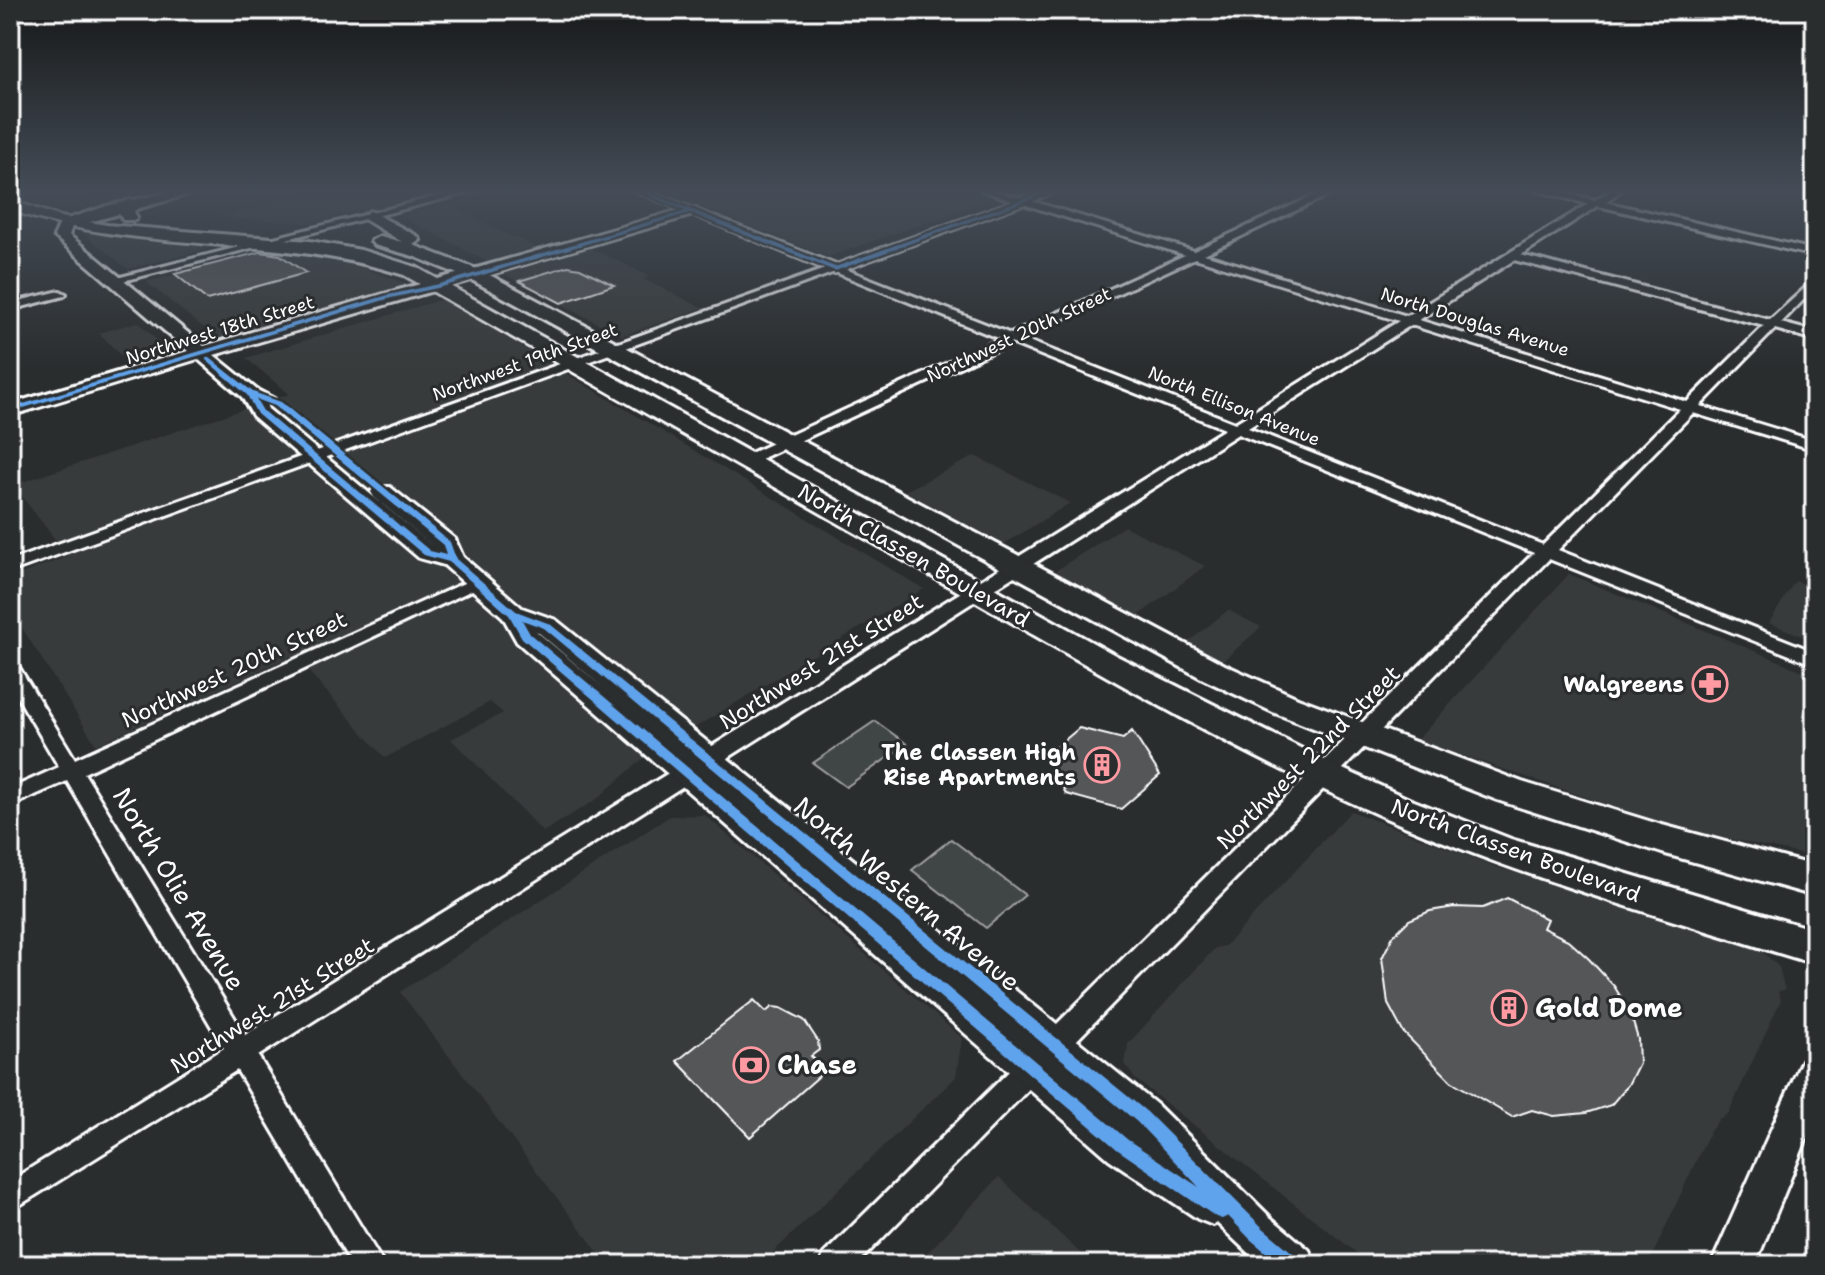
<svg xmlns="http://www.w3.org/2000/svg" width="1825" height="1275" viewBox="0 0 1825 1275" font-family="'Shantell Sans',sans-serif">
	<rect width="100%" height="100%" fill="#2a2d2e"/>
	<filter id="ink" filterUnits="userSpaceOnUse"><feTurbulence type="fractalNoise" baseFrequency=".0125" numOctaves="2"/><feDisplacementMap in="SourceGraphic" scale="16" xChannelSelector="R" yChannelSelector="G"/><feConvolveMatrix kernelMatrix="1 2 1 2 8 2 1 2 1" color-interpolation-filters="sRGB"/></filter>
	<g filter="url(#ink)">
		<g fill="#373a3b">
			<path d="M89,190H178L105,206L64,195Z"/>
			<path d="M333,190H421L430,194L311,223L217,217Z"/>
			<path d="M658,190H963L992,199L828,257Z"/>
			<path d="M447,204L488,225L536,247L488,262L400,216Z"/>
			<path d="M80,231L139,238L236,242L128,269Z"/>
			<path d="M591,248L649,276L643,279L703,308L622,336L504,274Z"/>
			<path d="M270,250L339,259L407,284L218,339L146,282Z"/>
			<path d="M443,299L924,589L640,761L597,799L543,832L451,739L503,713L490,702L385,758L294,655L96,745L10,609V578L68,556L13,485L289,394L246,358Z"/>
			<path d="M138,322L176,358L135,370L99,333Z"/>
			<path d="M975,456L1070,503L1004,544L905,491Z"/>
			<path d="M1124,526L1205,566L1138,616L1055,571Z"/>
			<path d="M1569,574L1815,676V857L1674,827L1417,740Z"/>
			<path d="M1795,581L1815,588V641L1769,623Z"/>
			<path d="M1228,610L1261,627L1224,660L1187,643Z"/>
			<path d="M1351,811L1499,868L1748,944L1758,948L1779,967L1785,990L1778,991L1781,1000L1728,1114L1719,1119L1709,1133L1648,1265H1372L1135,1079L1125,1064L1128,1044L1215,948L1225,946Z"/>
			<path d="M705,815L962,1038L956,1077L760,1265H608L400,992L670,816Z"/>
			<path d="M999,1177L1093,1265H916Z"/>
		</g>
		<g fill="#414445" stroke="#a0a2a2" stroke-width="2">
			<path d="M875,721L907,744L846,787L813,763Z"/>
			<path d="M951,839L1025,895L986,928L912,870Z"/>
		</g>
		<g fill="#555758" stroke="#fff" stroke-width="2">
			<path d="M260,252L280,255L306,273L207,300L175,274Z"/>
			<path d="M568,266L580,268L614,285L561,303L519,281Z"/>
			<path d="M1079,728L1123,739L1132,731L1160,775L1121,809L1066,794L1047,755Z"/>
			<path d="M1507,898L1547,919L1543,928L1568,940L1589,959L1614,986L1630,1012L1638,1039L1639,1063L1628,1085L1611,1105L1586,1113L1554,1116L1532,1110L1512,1117L1451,1081L1403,1032L1388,1004L1382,958L1393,936L1409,920L1430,911L1454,907L1483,908Z"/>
			<path d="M754,1000L766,1012L772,1007L781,1008L804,1020L818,1041L819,1050L811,1056L826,1070L750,1137L677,1061Z"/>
		</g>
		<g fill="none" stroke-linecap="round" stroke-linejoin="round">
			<defs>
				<g id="street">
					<path d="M462,190H478L115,283L109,280Z"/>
					<path d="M633,190H646L836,265L1013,201L982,190C996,190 1011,198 1024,197C1036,196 1045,190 1058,190L1032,201L1194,251L1326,190H1339L1204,254L1407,316L1588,204L1535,190H1552L1595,200L1611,190H1622L1605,202L1815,250V256L1598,206L1521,255L1770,320L1815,279V288L1781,323L1815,332V340L1775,329L1700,406L1815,441V450L1693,413L1558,550L1815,652V665L1549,559L856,1265H820L824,1254L1534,553L1238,434L258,1056L384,1265H352L237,1070L10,1211V1181L224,1048L67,781L10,806V789L59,767L10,684V662L17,664L75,759L473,579H485L487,583L84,773L245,1035L1225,429L1011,343L752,463H742V457L1000,339L835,272L10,572V561L825,269ZM1023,204L1185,255L1011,334L845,269ZM1195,258L1399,321L1235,423L1021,338ZM1514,260L1764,326L1687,402L1419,320ZM1411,325L1680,409L1543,545L1248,428Z"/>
					<path d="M60,291L66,294L64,296L10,310V303Z"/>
				</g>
				<g id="secondary">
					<path d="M179,190H204L72,227L69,235L204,346C364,298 525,256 686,208H696V214L214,355L257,390L274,399L266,404L268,409L435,548L374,497L371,492L374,487H390L455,539L463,557L522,608L556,620L1156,1104L1271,1218L1309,1250L1316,1265H1261L1217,1223L1213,1225L1198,1219L1109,1159L517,642L503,617L444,565L419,558L253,416L242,397L198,359L10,416V404L188,351L54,236L61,221L110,205ZM536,631L538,632L606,690Z"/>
					<path d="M1815,1054V1118L1755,1265H1711L1802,1060Z"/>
				</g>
				<g id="primary">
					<path d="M132,199L140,204L134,212L137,217L135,220H123L118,212L126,201Z"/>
					<path d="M10,200L61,217L107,225L310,241L361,250L416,267L1115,655L1334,765L1409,799L1511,839L1815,930V964C1671,920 1526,879 1388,819C1233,752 1086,665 940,581C761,479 582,377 404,275C272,233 142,255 10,210Z"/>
					<path d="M370,211L417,236L420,240L413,245L482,271L1225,665L1298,698L1522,782L1662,825L1815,866V896L1662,853L1497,800L1275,713L1203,679L470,279L413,256L374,245L371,241L380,236L402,242L364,219L362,216Z"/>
				</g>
			</defs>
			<use href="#street" stroke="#fff" stroke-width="6"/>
			<use href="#secondary" stroke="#fff" stroke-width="6"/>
			<use href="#primary" stroke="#fff" stroke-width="6"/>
			<use href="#street" fill="#2a2d2e" fill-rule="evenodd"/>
			<use href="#secondary" fill="#2a2d2e" fill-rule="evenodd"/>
			<use href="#primary" fill="#2a2d2e" fill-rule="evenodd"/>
			<defs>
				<g id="cycleway">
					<path d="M635,190H643L835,267L1048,190H1056L835,271L690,213L442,287L391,298L10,412V408L388,295L439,284L685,211Z"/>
					<path d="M206,358H210L253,392L281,402L450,542L456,559L516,611L550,624L1147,1112L1262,1227L1300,1259L1302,1265H1281L1250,1239L1228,1216L1222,1219L1216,1217L1118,1150L522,638L509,615L449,562L424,555L257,414L247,395L206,360ZM256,399L275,406L443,545L446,555L430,551L263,411ZM522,620L544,628L1137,1122L1199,1187L1128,1140L530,634Z"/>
				</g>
			</defs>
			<use href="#cycleway" stroke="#2a2d2e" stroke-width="5"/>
			<use href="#cycleway" fill="#60a3ed" fill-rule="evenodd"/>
		</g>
	</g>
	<linearGradient id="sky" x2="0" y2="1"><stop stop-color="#171919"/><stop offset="0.52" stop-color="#444c57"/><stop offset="1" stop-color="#444c57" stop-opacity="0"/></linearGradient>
	<rect width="1825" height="368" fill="url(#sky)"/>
	<defs>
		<symbol id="pharmacy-ring" viewBox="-11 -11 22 22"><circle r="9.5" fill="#2a2d2e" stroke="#ff9aa2" stroke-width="1.5"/><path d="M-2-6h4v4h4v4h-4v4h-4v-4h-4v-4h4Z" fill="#ff9aa2"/></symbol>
		<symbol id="building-ring" viewBox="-11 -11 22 22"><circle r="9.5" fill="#2a2d2e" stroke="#ff9aa2" stroke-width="1.5"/><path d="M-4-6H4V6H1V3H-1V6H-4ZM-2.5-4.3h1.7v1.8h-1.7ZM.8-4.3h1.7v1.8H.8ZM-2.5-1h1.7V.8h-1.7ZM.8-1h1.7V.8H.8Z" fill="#ff9aa2"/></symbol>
		<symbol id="bank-ring" viewBox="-11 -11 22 22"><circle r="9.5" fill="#2a2d2e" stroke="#ff9aa2" stroke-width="1.5"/><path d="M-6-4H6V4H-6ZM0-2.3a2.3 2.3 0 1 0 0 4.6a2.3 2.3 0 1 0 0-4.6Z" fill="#ff9aa2"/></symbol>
	</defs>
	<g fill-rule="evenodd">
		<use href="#pharmacy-ring" x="1690" y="664" width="40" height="40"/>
		<use href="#building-ring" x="1082" y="745" width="40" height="40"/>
		<use href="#building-ring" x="1489" y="988" width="40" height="40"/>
		<use href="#bank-ring" x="731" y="1045" width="40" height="40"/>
	</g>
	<g text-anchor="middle" stroke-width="6" stroke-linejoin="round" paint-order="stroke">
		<g font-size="18" fill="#fff" stroke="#2a2d2e">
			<text transform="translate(1475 322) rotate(17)" y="6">North Douglas Avenue</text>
			<text transform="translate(220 330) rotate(-17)" y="6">Northwest 18th Street</text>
			<text transform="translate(1019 335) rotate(-25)" y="6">Northwest 20th Street</text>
			<text transform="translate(525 362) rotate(-20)" y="6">Northwest 19th Street</text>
			<text transform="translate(1234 406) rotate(22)" y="6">North Ellison Avenue</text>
		</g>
		<g font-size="22" fill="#fff" stroke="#2a2d2e">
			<text transform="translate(914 555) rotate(30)" y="8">North Classen Boulevard</text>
			<text transform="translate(821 661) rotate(-32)" y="8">Northwest 21st Street</text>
			<text transform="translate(234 669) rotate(-25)" y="8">Northwest 20th Street</text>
			<text transform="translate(1308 757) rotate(-45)" y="8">Northwest 22nd Street</text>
			<text transform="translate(1516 850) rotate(20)" y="8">North Classen Boulevard</text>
			<text transform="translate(272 1005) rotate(-32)" y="8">Northwest 21st Street</text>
		</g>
		<g font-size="22" font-weight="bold" fill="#fff" stroke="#2a2d2e" text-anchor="end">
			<text x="1684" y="692">Walgreens</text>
			<text x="1076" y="760">The Classen High<tspan x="1076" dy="25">Rise Apartments</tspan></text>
		</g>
		<g font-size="26" fill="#fff" stroke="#2a2d2e">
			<text transform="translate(179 889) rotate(59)" y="9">North Olie Avenue</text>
			<text transform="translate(907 894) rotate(40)" y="9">North Western Avenue</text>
		</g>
		<g font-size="26" font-weight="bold" fill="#fff" stroke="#2a2d2e" text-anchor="start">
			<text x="1535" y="1017">Gold Dome</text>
			<text x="777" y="1074">Chase</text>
		</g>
	</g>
	<rect width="1825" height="1275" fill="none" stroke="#2a2d2e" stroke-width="40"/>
	<rect x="20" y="20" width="1785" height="1235" fill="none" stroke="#fff" stroke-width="3" filter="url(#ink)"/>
</svg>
